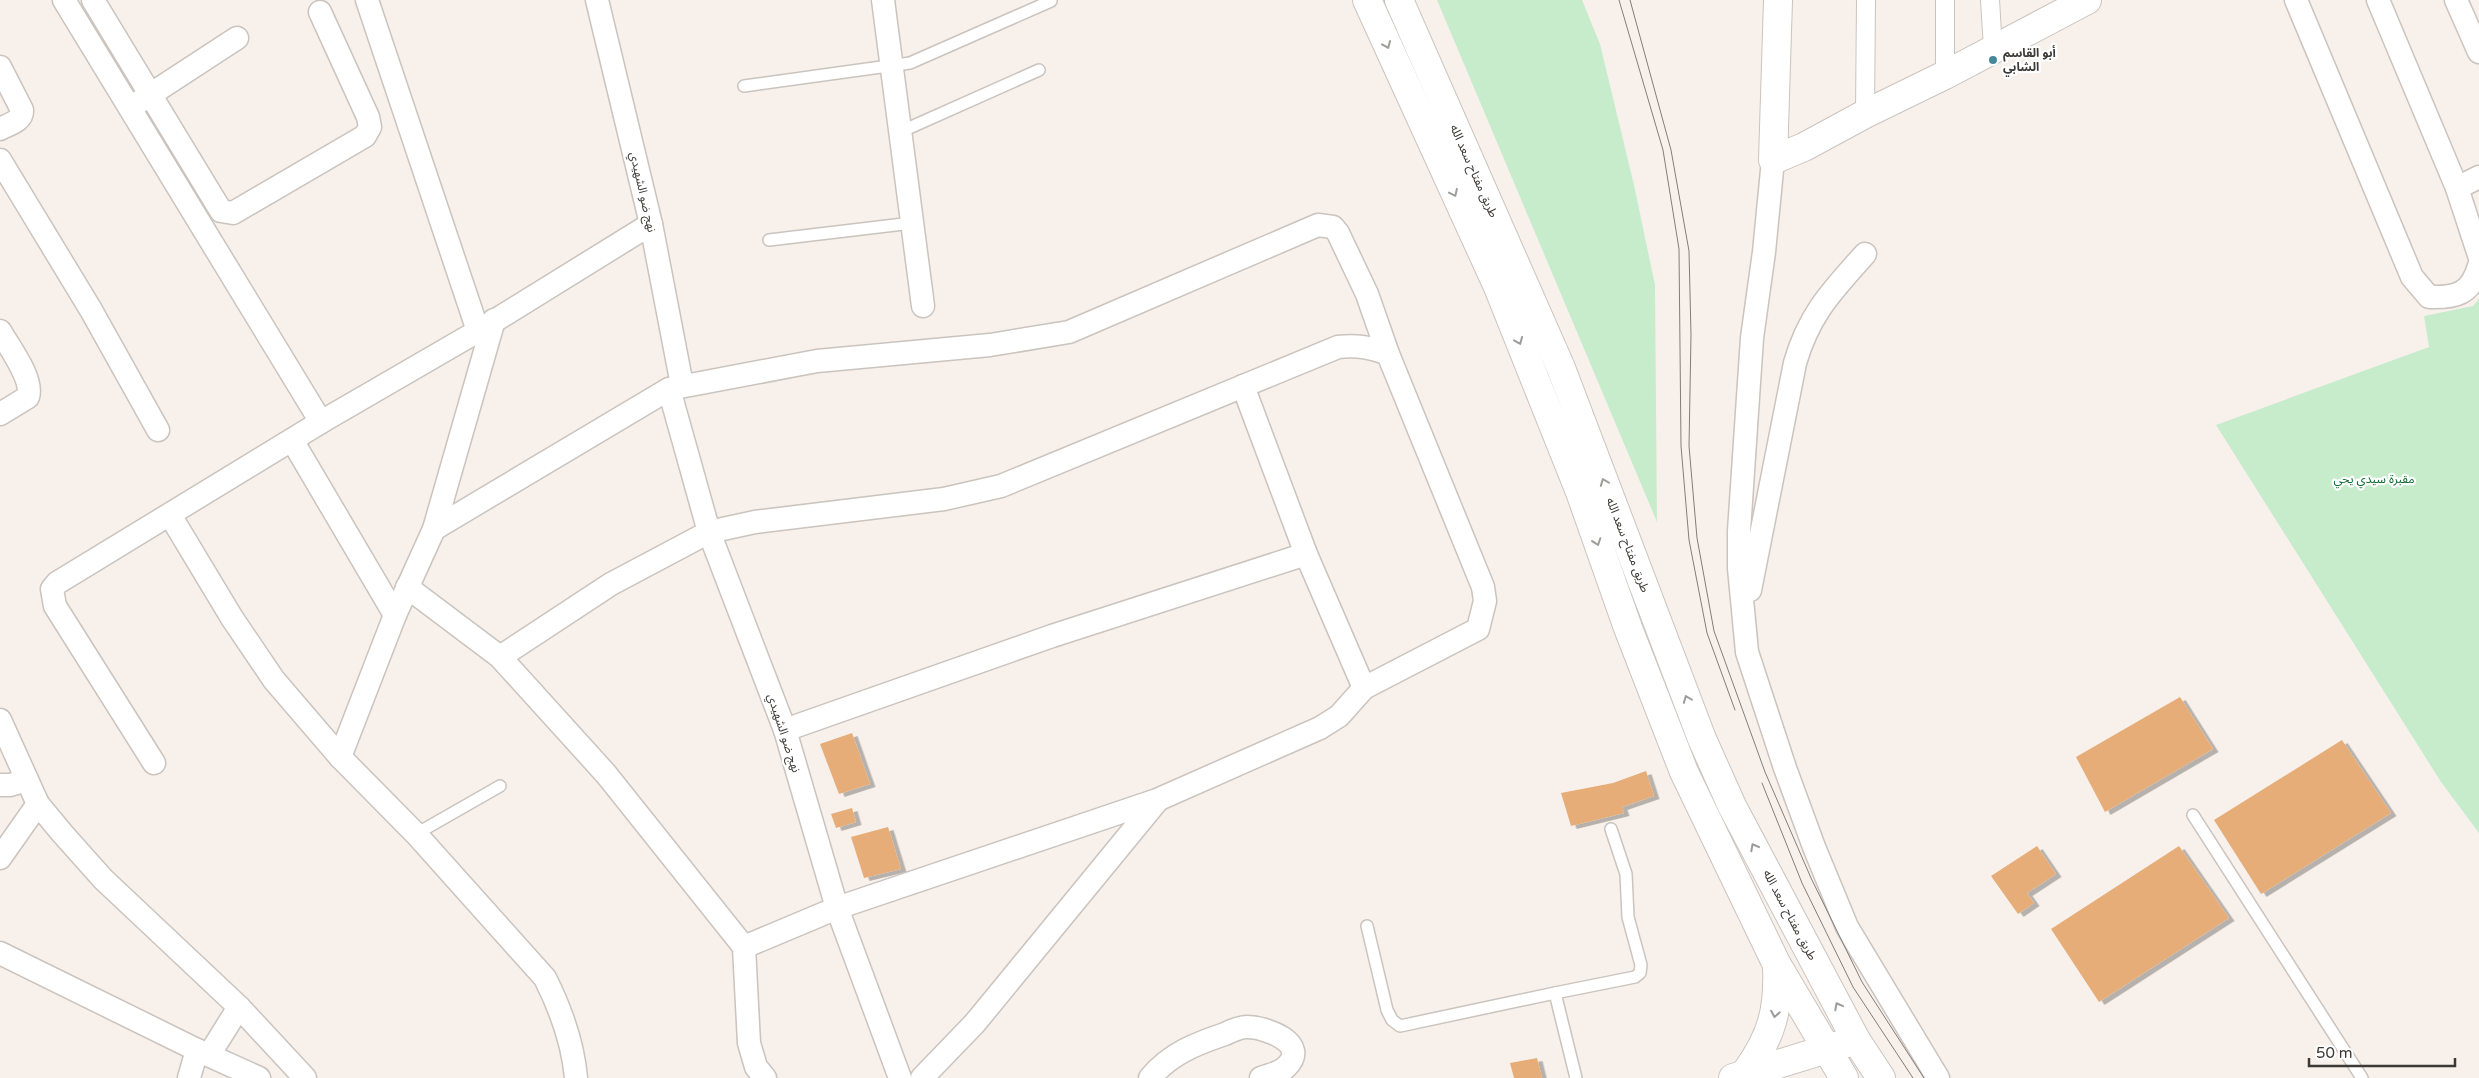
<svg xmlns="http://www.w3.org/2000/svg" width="2479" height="1078" viewBox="0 0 2479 1078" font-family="'Varela Round','Noto Sans Arabic',sans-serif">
	<defs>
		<filter id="shadow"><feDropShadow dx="5.5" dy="3" stdDeviation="0" flood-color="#0004"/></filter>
	</defs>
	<rect width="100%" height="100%" fill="#f8f1eb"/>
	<g fill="#c7eccb">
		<path d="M1437,0H1582L1600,44L1634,185L1655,285L1657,522Z"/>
		<path d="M2479,299V833L2441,782L2216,425L2429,347L2424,316L2473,306Z"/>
	</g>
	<g fill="#e6ad78" filter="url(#shadow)">
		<path d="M2180,697L2213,749L2105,812L2076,757Z"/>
		<path d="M852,733L870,784L839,794L820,744Z"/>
		<path d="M2342,740L2391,813L2261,894L2214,820Z"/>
		<path d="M1646,771L1654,796L1622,807L1624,813L1571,826L1561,793L1613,783Z"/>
		<path d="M852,808L856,822L836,828L831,814Z"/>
		<path d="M888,827L901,869L864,878L851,837Z"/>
		<path d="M2037,846L2056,874L2027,893L2034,903L2018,914L1991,876Z"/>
		<path d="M2179,846L2229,918L2099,1002L2051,929Z"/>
		<path d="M1537,1058L1542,1078H1514L1510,1063Z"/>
	</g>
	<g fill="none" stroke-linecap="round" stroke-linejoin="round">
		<defs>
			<g id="service">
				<path d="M744,86L910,63L1051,1"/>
				<path d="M900,132L1039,70"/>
				<path d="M769,240L912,223"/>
				<path d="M2193,815L2362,1078"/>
				<path d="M416,834L500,786"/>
				<path d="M1367,926L1387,1010L1392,1020L1400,1026L1555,993"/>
				<path d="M1576,1078L1555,993L1635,977L1640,973L1641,965L1628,917L1626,874L1611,829"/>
			</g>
			<g id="pedestrian">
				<path d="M1990,0L1993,49"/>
				<path d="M1945,75V0"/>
				<path d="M1865,114L1866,0"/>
			</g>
			<g id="minor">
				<path d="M64,0L321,422"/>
				<path d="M93,0L221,211L233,213L365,136L370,127L368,117L320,12"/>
				<path d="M367,0L478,331"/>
				<path d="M597,0L651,224L682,385"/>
				<path d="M883,0L923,306"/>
				<path d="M2296,0L2412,277L2429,297C2456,298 2471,294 2479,266"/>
				<path d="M2378,0L2457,188L2479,255"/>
				<path d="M2456,0L2479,52"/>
				<path d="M0,67L22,110C23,121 9,124 0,129"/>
				<path d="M139,102L237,38"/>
				<path d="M0,160L91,310L158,430"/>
				<path d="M1773,160L1764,252L1752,338L1739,531V568L1747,652L1785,768L1814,847L1847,927L1938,1078"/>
				<path d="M2457,188L2479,177"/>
				<path d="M0,331C9,347 34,379 28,397L0,414"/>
				<path d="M1243,386L1306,554L1364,688"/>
				<path d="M669,389L709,532L785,730L837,908L900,1078"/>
				<path d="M292,440L395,615"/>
				<path d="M170,515L232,618L274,680L340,757L416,834L545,978C561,1010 573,1042 576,1078"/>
				<path d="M434,529L669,389L817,361L990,345L1069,332L1318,225L1333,227L1338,233L1367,294L1388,354"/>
				<path d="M407,587L500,657L606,774L744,947L749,1043L756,1067L765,1078"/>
				<path d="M1750,590L1795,363C1809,314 1832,291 1865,254"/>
				<path d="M500,657L611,584L709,532L755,522L944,499L1001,486L1338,347C1357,345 1370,347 1388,354L1483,587L1485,601L1478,629L1364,688L1339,716L1320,728L1157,800L837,908L744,947"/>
				<path d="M0,720L38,804L62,833L103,879L239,1007L305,1078"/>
				<path d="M785,730L1052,636L1306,554"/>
				<path d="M340,757L395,615L434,529L494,320"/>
				<path d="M154,763L55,606L52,589L57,583L321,422L478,331L651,224"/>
				<path d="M0,785H10L27,780"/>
				<path d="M0,858L38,804"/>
				<path d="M0,953L197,1050L259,1078"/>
				<path d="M209,1055L239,1007"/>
				<path d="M189,1078L197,1050"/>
				<path d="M922,1078L975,1023L1157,801"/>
				<path d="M1150,1078C1170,1054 1195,1044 1225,1034C1231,1031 1239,1027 1247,1027C1265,1027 1311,1043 1286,1067C1280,1073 1269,1075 1261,1078"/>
			</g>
			<g id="tertiary">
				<path d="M1778,0L1773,160L1804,147L1865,114L1945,75L2087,0"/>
				<path d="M1733,1078L1856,1040"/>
			</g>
			<g id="trunk">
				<path d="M1367,0L1498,287L1580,492L1628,628L1684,772L1777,965L1844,1078"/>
				<path d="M1399,0L1561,368L1702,739L1732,806L1856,1040L1881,1078"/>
				<path d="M1746,1072C1772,1036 1779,1010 1777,965"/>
			</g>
		</defs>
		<use href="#service" stroke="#cac3be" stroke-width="14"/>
		<use href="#pedestrian" stroke="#cac3be" stroke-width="20"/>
		<use href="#minor" stroke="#cac3be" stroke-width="25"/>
		<use href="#tertiary" stroke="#cac3be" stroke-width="30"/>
		<use href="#trunk" stroke="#cac3be" stroke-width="30"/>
		<use href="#service" stroke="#fff" stroke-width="11"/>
		<use href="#pedestrian" stroke="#fff" stroke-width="18"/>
		<use href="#minor" stroke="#fff" stroke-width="22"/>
		<use href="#tertiary" stroke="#fff" stroke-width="28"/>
		<use href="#trunk" stroke="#fff" stroke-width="28"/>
		<g stroke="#827d7a" stroke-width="1">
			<path d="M1619,0L1663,150L1679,249L1681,446L1689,540L1707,633L1735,710"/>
			<path d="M1630,0L1671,150L1689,251L1691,335L1689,446L1697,538L1714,631L1765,772L1811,878L1862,982L1924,1078"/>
			<path d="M1762,783L1802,883L1853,987L1913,1078"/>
		</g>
	</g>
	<defs><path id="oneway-chevron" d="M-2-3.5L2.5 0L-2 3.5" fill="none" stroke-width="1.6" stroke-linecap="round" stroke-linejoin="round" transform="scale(1.25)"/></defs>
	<g stroke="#9d9c9a">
		<use href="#oneway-chevron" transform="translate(1387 45) rotate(67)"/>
		<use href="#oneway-chevron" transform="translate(1454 193) rotate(65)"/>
		<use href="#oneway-chevron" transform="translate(1519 341) rotate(68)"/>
		<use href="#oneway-chevron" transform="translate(1604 482) rotate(-111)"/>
		<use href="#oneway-chevron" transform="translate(1597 542) rotate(71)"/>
		<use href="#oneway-chevron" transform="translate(1687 699) rotate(-111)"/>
		<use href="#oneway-chevron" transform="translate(1754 847) rotate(-118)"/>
		<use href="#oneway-chevron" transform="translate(1838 1006) rotate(-118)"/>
		<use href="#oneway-chevron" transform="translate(1775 1014) rotate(100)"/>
	</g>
	<circle fill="#46889a" stroke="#fff" stroke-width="2" cx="1993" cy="60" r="5"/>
	<g text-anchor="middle" stroke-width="4.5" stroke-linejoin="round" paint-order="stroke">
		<g font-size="12" font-weight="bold" fill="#3b3836" stroke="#fff" text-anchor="start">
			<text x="2003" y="57">أبو القاسم<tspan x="2003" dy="14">الشابي</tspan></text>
		</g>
		<g font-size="12" fill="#3b3836" stroke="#fff">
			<text transform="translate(1474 171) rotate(66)" y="4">طريق مفتاح سعد الله</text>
			<text transform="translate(643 192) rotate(77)" y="4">نهج ضو الشهيدي</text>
			<text transform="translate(1628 545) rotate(69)" y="4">طريق مفتاح سعد الله</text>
			<text transform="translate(784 733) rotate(72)" y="4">نهج ضو الشهيدي</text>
			<text transform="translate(1790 915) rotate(62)" y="4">طريق مفتاح سعد الله</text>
		</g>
		<g font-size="12" fill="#0b6a2c" stroke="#fff">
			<text x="2374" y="483">مقبرة سيدي يحي</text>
		</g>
	</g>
	<path d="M2309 1058v8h146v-8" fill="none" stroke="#3b3836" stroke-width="2.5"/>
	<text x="2316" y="1058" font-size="15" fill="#3b3836" stroke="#ffffff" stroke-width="4" paint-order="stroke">50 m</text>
</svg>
